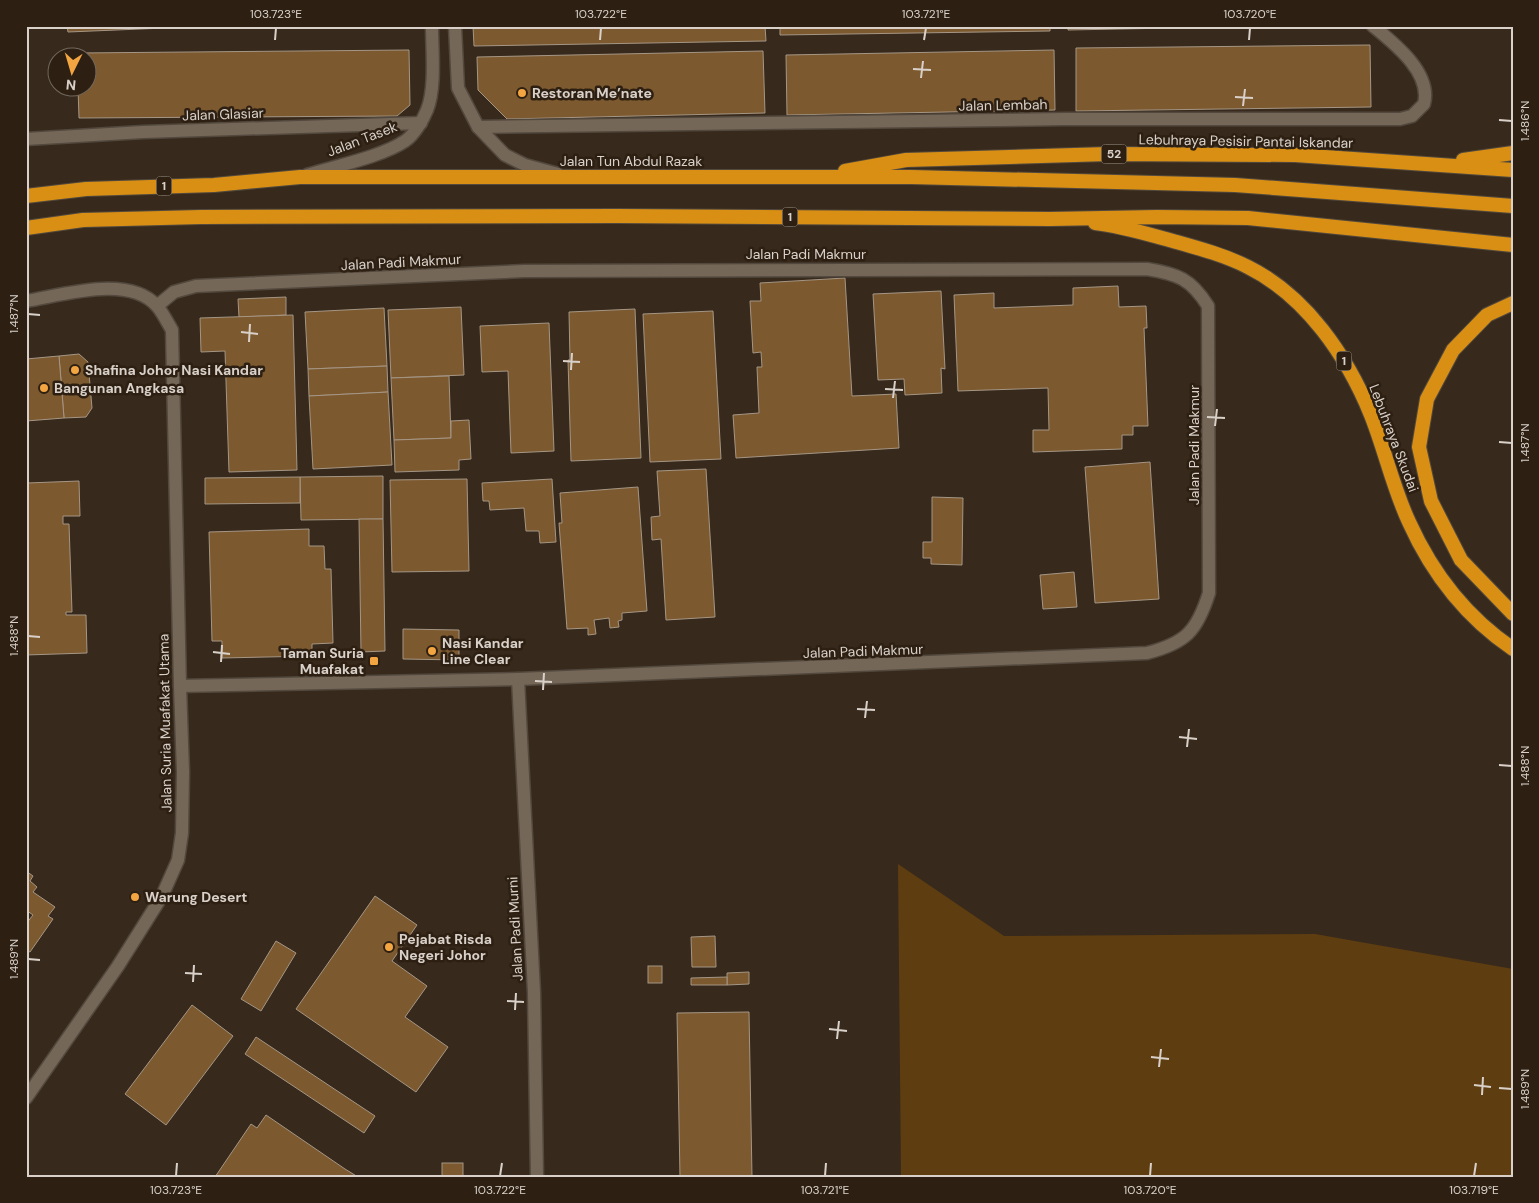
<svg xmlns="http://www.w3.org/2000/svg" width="1539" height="1203" viewBox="0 0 1539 1203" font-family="'DM Sans',sans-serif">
	<rect width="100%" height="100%" fill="#372a1c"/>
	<path fill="#5e3d11" d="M898,864L1004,936L1315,934L1513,969V1177H901Z"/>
	<g fill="#7d592f" stroke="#a59685">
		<path d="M67,26H213L68,32Z"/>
		<path d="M473,26H765L766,41L474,46Z"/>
		<path d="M780,26H1050V31L780,35Z"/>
		<path d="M1068,26H1276L1068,30Z"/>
		<path d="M1370,45L1371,107L1076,111V48Z"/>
		<path d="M409,50L410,105L397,116L79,118L78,88H88V58H78V53Z"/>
		<path d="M1054,50L1055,110L787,115L786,55Z"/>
		<path d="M763,51L765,113L507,119L478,90L477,57Z"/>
		<path d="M845,278L852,396L896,394L899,448L736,458L733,415L759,413L757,367H762L761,352L753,353L750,301H761L760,283Z"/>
		<path d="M1118,286L1119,307L1146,306L1147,328H1144L1148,426H1133V435H1122V449L1033,452V430H1049L1048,388L958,391L954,295L994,293V308L1073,305V288Z"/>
		<path d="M941,291L945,369L941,368L942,393L905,395L904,379L878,380L873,294Z"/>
		<path d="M286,297V315L239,317L238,299Z"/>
		<path d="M461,307L464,375L391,378L388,310Z"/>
		<path d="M384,308L387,366L308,369L305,312Z"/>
		<path d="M635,309L641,458L571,461L568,360H570L569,312Z"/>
		<path d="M713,311L721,459L650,462L643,314Z"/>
		<path d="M293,315L297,470L229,472L225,351L201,352L200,318Z"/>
		<path d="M549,323L554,451L511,453L508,371L482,372L480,326Z"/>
		<path d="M79,354L88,362L92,408L86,417L64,418L59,356Z"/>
		<path d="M59,356L64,418L26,421V359Z"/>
		<path d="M387,366L388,392L309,396L308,369Z"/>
		<path d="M449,376L451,438L394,440L391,378Z"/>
		<path d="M388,392L392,465L313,469L309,396Z"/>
		<path d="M469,420L471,459L459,460V470L395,472L394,440L451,438V421Z"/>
		<path d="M1150,462L1159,599L1095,603L1085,467Z"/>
		<path d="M706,469L715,617L666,620L661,539L652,540L651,517L660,516L657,471Z"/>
		<path d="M383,476V519L301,520L300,477Z"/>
		<path d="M300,477V503L205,504V478Z"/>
		<path d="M467,479L469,571L392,572L390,480Z"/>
		<path d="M552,479L556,542L540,543L539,531H526L524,508L490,510L489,501H483L482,483Z"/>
		<path d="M79,481L80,516H63V524H69L72,612H66V615H86L87,653L26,655L27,483Z"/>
		<path d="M638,487L647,611L622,613V620L618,621L619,627L610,628L609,618L594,620L596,634L588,635V628L567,629L559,523H562L560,493Z"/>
		<path d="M932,497L963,498L962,565L931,564V558H923V542H932Z"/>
		<path d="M359,519H383L385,651L361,652Z"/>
		<path d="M309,529V546H324L325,569H331L333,643L312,644V656L222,658V641H212L209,532Z"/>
		<path d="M1074,572L1077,607L1043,609L1040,575Z"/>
		<path d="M403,629L459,630V660L403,659Z"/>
		<path d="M26,871L33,876L30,881L37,887L33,892L55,907L48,916L53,919L30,952L26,950V924L33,915L26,910Z"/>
		<path d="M375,896L417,925L392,961L427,986L405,1017L448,1047L416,1092L296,1009Z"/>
		<path d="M715,936L716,967H692L691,937Z"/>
		<path d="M276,941L296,953L261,1011L241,999Z"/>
		<rect x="648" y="966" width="14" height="17"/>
		<path d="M749,972V984L727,985V973Z"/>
		<path d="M727,977V985H691V978Z"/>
		<path d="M192,1005L233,1036L166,1125L125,1094Z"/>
		<path d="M749,1012L752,1177H680L677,1013Z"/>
		<path d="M256,1037L375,1116L364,1133L245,1054Z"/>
		<path d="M266,1115L345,1169L358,1177H215L251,1124L257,1128Z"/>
		<rect x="442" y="1163" width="21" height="14"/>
	</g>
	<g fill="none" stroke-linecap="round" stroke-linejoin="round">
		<defs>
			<g id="minor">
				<path d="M455,26L458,88L478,127L505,155L525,165L558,174"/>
				<path d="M478,127L1064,119H1400L1412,116L1424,104C1432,73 1395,44 1373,26"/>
				<path d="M26,139L143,132L421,123"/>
				<path d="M307,175C335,166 381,157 405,141C414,135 423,120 427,110C436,88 432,50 432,26"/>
				<path d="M157,306L174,292L196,286L524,271L1147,269C1178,274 1191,279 1208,306L1209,593C1197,631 1186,643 1147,653L518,679"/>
				<path d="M26,1098L118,966L162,896L178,860L182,833L183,772L180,686"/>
			</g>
			<path id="tertiary" d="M26,301C63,295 129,274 157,306C163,313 167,322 172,330L180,686L518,679L534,992L537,1177"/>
			<g id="trunk">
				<path d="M1463,160L1513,153"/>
				<path d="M845,171L906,160L1108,154L1295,155L1513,170"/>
				<path d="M26,196L86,189L214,185L300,177H911L1235,185L1513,206"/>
				<path d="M1095,223C1122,226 1147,234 1173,241C1198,248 1224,255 1248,267C1306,296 1347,356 1371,415C1385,450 1393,488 1409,522C1432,573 1466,617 1513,649"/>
				<path d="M26,228L83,220L201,217L617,216L1050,219L1157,217L1248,218L1513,245"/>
				<path d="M1513,303L1487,315L1453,350L1427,399L1419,447L1431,501L1461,560L1513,614"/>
			</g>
		</defs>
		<use href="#minor" stroke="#52483d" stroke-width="15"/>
		<use href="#tertiary" stroke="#52483d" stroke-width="15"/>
		<use href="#trunk" stroke="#52483d" stroke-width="16"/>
		<use href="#minor" stroke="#756757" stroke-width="12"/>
		<use href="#tertiary" stroke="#756757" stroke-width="12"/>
		<use href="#trunk" stroke="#d88f14" stroke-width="14"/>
	</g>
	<path fill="none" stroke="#d9d1c9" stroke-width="2" d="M275,40L276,28M600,40L601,28M924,40L926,28M1249,40L1250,28M913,69L931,70M921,78L923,61M1235,97L1253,98M1243,106L1245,89M1499,120L1512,121M28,314L40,315M241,332L258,334M249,342L250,324M563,361L580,362M571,370L572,353M885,389L903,390M893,398L895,381M1207,417L1225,418M1215,426L1217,409M1499,442L1512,443M28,636L40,637M213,652L230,654M221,662L222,645M535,681L552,682M543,690L544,673M857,709L875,710M865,718L867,701M1179,737L1197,739M1187,747L1189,729M1499,765L1512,766M28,959L40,960M185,973L202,974M193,982L194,965M507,1001L524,1002M515,1010L516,993M829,1029L847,1031M837,1039L839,1021M1151,1057L1169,1059M1159,1067L1161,1049M1474,1085L1491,1087M1499,1088L1512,1089M1482,1095L1483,1077M176,1176L177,1163M500,1176L502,1163M825,1176L826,1163M1150,1176L1151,1163M1474,1176L1476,1163"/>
	<g fill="#f2a541" stroke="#2d2013" stroke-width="2">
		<circle cx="522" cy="93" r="5"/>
		<circle cx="75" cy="370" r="5"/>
		<circle cx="44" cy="388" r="5"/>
		<circle cx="432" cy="651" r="5"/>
		<rect x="369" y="656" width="10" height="10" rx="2.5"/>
		<circle cx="135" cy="897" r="5"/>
		<circle cx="389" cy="947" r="5"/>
	</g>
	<g text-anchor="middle" stroke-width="5" stroke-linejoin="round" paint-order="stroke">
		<g fill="#2d2013" stroke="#a59c92" stroke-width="1">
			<rect x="1101.5" y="144.5" width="25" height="19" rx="4"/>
			<rect x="156.5" y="176.5" width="15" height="19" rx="4"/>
			<rect x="782.5" y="207.5" width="15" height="19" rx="4"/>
			<rect x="1336.5" y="351.5" width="15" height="19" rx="4"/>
		</g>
		<g font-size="12" font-weight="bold" fill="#d9d1c9">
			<text x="1114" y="158">52</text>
			<text x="164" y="190">1</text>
			<text x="790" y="221">1</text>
			<text x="1344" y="365">1</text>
		</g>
		<g font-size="14" font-weight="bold" fill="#d9d1c9" stroke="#2d2013" text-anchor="start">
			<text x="532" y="98">Restoran Me’nate</text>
			<text x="85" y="375">Shafina Johor Nasi Kandar</text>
			<text x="54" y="393">Bangunan Angkasa</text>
			<text x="442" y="648">Nasi Kandar<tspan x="442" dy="16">Line Clear</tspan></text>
			<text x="364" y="658" text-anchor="end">Taman Suria<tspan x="364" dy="16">Muafakat</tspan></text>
			<text x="145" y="902">Warung Desert</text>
			<text x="399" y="944">Pejabat Risda<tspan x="399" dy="16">Negeri Johor</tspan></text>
		</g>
		<g font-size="14" fill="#d9d1c9" stroke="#2d2013">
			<text transform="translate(1003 105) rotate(-1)" y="5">Jalan Lembah</text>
			<text transform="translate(223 114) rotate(-2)" y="5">Jalan Glasiar</text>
			<text transform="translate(362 139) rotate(-21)" y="5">Jalan Tasek</text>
			<text transform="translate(1246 141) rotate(1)" y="5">Lebuhraya Pesisir Pantai Iskandar</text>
			<text x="631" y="166">Jalan Tun Abdul Razak</text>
			<text x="806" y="259">Jalan Padi Makmur</text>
			<text transform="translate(401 262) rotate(-3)" y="5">Jalan Padi Makmur</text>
			<text transform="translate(1394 438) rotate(69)" y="5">Lebuhraya Skudai</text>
			<text transform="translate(1194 445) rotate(-90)" y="5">Jalan Padi Makmur</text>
			<text transform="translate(863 651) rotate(-2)" y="5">Jalan Padi Makmur</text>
			<text transform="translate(165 723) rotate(-91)" y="5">Jalan Suria Muafakat Utama</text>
			<text transform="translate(515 929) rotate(-93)" y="5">Jalan Padi Murni</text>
		</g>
	</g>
	<rect width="1539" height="1203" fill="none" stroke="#2d2013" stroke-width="55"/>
	<g transform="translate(72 72) rotate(185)"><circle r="24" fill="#2d2013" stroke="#72675c"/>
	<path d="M0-4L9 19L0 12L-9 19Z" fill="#f2a541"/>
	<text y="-8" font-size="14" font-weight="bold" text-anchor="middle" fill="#d9d1c9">N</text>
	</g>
	<rect x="28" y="28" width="1484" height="1148" fill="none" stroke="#d9d1c9" stroke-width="2"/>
	<g font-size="12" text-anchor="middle" fill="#d9d1c9">
		<text x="276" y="18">103.723°E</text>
		<text x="601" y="18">103.722°E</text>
		<text x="926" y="18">103.721°E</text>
		<text x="1250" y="18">103.720°E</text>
		<text transform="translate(1525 121) rotate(-90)" y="4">1.486°N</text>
		<text transform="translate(14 314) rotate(-90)" y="4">1.487°N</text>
		<text transform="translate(1525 443) rotate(-90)" y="4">1.487°N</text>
		<text transform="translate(14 636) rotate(-90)" y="4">1.488°N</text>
		<text transform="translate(1525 766) rotate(-90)" y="4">1.488°N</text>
		<text transform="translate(14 959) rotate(-90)" y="4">1.489°N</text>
		<text transform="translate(1525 1089) rotate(-90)" y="4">1.489°N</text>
		<text x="176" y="1194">103.723°E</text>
		<text x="500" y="1194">103.722°E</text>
		<text x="825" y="1194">103.721°E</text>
		<text x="1150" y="1194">103.720°E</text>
		<text x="1474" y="1194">103.719°E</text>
	</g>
</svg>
